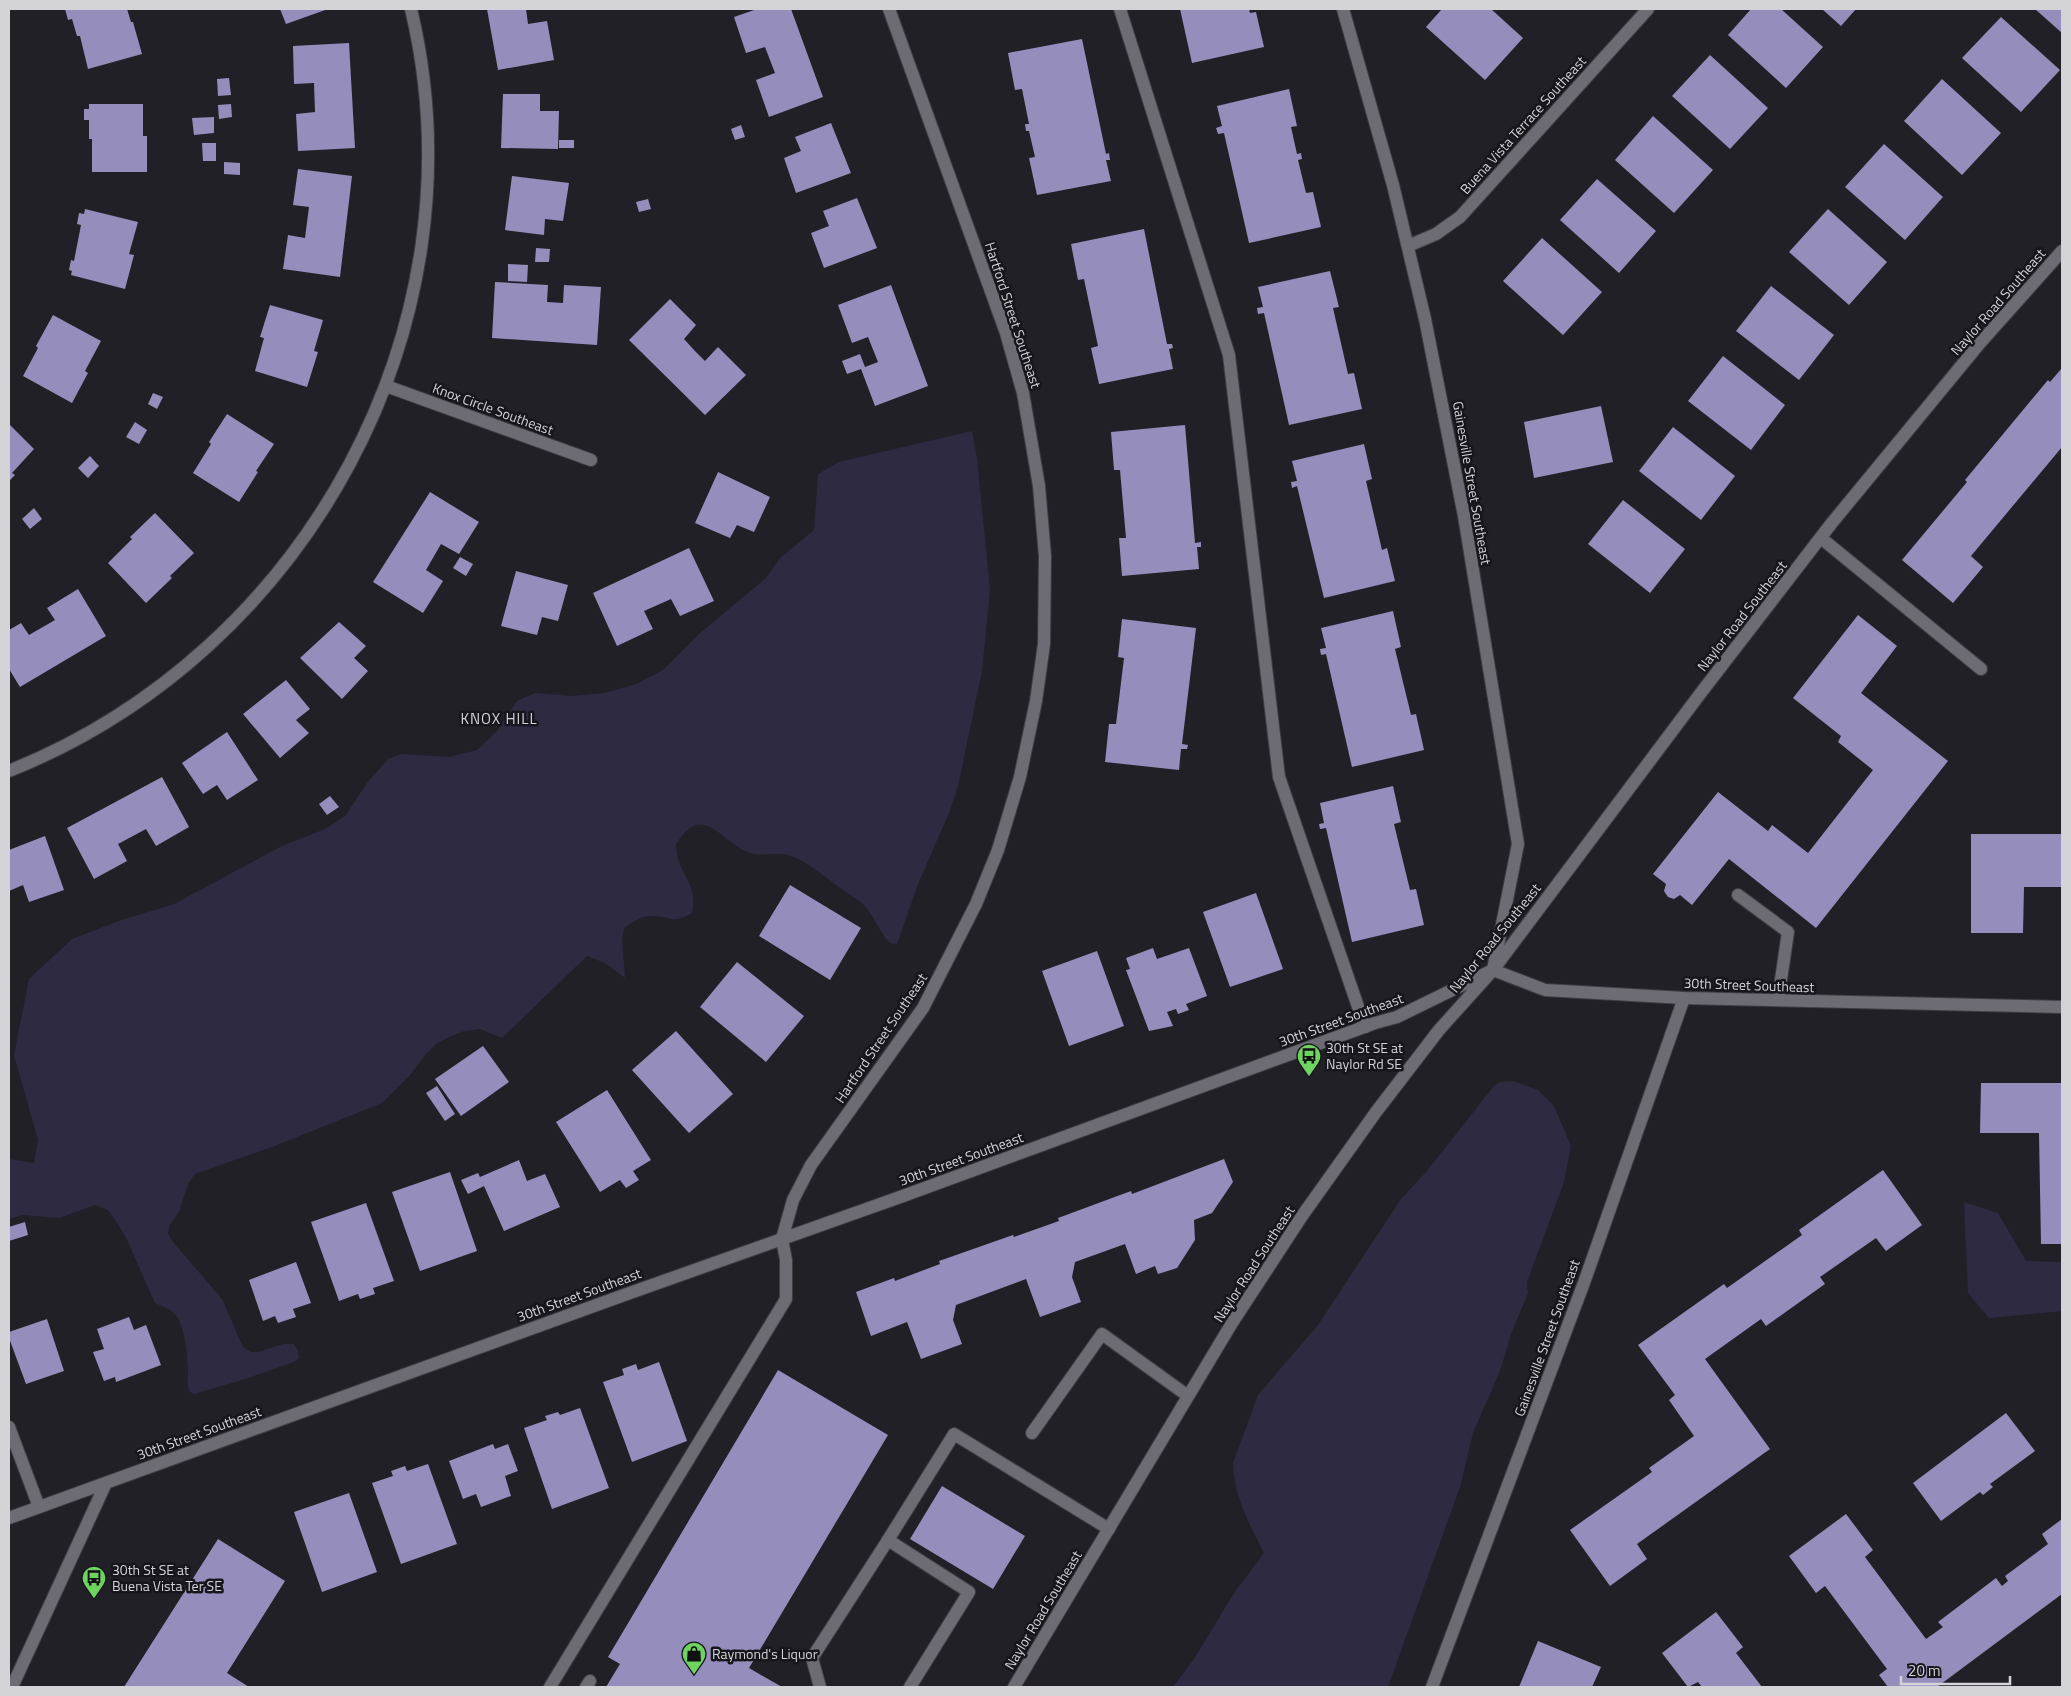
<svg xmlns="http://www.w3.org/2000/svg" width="2071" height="1696" viewBox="0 0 2071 1696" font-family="'Titillium Web',sans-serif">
	<rect width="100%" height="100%" fill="#212027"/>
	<g fill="#2e2a42">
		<path d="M972,431L977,458L990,590L982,671L958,786L949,813L918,884L897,944L890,943C879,932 875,917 864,905C858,899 849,895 843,890C826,878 810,863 791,856C778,851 763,857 750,853C721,843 703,799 675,846C677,851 677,857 679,862C687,883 697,889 692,913C671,925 670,915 651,916C641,916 633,922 625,927L622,938L625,978L605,963L587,956L502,1038L480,1029L464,1031L449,1037L436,1044L426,1054L410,1075L382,1103L272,1147L195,1174L188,1184L179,1212L169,1226L168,1234L173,1242L222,1299L243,1347L251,1352H259L283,1344H294L298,1351L299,1358L294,1362L242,1380L194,1394L190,1392C186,1383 188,1378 188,1369C187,1353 185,1323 173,1312C168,1308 161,1306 155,1303L127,1240L118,1224L108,1210L95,1205L59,1218L22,1215L9,1219V1159L34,1163L38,1140L14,1055L29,979L72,939L119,921L174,904L282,846L325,829L345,816L367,783L388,759L401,754L449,757L477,750L497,731L517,701L535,693L571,696L605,693L636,684L663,670L699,634L766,578L780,558L814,530L818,474L839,462Z"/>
		<path d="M1513,1081L1538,1090L1554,1106L1571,1146L1564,1182L1527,1282L1528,1293L1511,1334L1500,1371L1473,1433L1460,1487L1388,1687H1173L1194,1659L1234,1593L1264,1553C1249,1523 1234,1497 1233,1463L1258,1395L1318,1325L1401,1199L1426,1172L1494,1086L1500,1082Z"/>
		<path d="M1964,1202L1998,1213L2026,1261L2062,1262V1311L1989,1318L1968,1293Z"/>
	</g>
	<g fill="#958ebc">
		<path d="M65,9H127L131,22H133L142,54L88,69L80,36H77L72,19L68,20Z"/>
		<path d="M280,9H328L286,24Z"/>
		<path d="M487,9H526L528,24L547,21L554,60L498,70Z"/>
		<path d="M757,9H791L823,97L769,117L756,80L775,73L765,47L746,53L734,17Z"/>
		<path d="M1180,9H1249L1250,13L1256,12L1264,47L1192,63Z"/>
		<path d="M1442,9H1491L1523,38L1485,80L1426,27Z"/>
		<path d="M1751,9H1781L1823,47L1786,88L1728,35Z"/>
		<path d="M1822,9H1856L1841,26Z"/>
		<path d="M2035,9H2062V33Z"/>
		<path d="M2001,17L2060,70L2021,112L1962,58Z"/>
		<path d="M1082,39L1106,154L1109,153L1110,160H1106L1111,181L1037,195L1029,158L1035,157L1029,131H1026L1025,124H1029L1022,89L1015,90L1008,53Z"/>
		<path d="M349,43L355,148L298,151L296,114L315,112L314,83L294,84L293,46Z"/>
		<path d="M1710,55L1768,108L1730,149L1672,96Z"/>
		<path d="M229,78L231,95L218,96L217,79Z"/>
		<path d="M1942,79L2001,133L1962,175L1904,121Z"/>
		<path d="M1289,89L1297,126L1291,127L1297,154L1301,153L1302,159L1298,160L1306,193L1313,192L1321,227L1249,243L1224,133L1218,134L1216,128L1222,126L1217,106Z"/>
		<path d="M503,94H540V111H559L558,149L501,148Z"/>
		<path d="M89,104H143V136H147V172H92V139H89V120H84V109H89Z"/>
		<path d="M231,104L232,117L219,119L218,105Z"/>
		<path d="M1653,116L1713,170L1674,213L1615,160Z"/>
		<path d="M214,117V133L194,135L192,118Z"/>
		<path d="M831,123L851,173L796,193L784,158L801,151L795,137Z"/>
		<path d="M741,125L745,137L735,140L731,129Z"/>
		<rect x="559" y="140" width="15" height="8"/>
		<path d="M202,143H216V161H203Z"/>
		<path d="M1884,144L1943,197L1905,240L1845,187Z"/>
		<path d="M224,162L240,163V175L224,174Z"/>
		<path d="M298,169L352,176L340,277L283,269L288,235L305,238L309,207L293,205Z"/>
		<path d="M512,176L569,183L563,221L545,219L544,235L505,230Z"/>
		<path d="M1597,179L1656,231L1619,273L1560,220Z"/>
		<path d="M857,198L877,248L824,268L811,233L829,226L823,211Z"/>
		<path d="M648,199L651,209L639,212L636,202Z"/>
		<path d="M85,209L138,222L129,254L134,255L125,289L71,275L72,271L69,270L71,260L74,261L81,225L77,224L79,213L84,214Z"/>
		<path d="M1828,209L1887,262L1849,305L1789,252Z"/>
		<path d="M1144,229L1167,344H1172L1173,348L1169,349L1173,369L1099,384L1091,348L1098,346L1084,279L1078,280L1071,244Z"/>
		<path d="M1542,238L1602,292L1563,335L1503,281Z"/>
		<path d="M536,248L550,249L549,262H535Z"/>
		<path d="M508,264L528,265L527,282L508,281Z"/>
		<path d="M1330,271L1339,307L1333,308L1348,374L1354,373L1362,409L1289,425L1264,313L1258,314L1257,308L1263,307L1258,287Z"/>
		<path d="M495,282L548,285L547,302L563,303L564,285L601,287L597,345L492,338Z"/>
		<path d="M891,285L928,386L875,406L861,369L847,374L842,361L860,354L865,367L878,362L868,337L852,343L838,305Z"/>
		<path d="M1771,286L1834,335L1799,380L1736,331Z"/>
		<path d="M670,299L696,325L684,339L694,350L705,361L718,347L746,375L705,415L629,340Z"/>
		<path d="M270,305L323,320L314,351L318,352L307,387L255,371L264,338L260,337Z"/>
		<path d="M53,315L101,341L85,371L88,373L72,403L23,376L38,348L36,346Z"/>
		<path d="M1723,356L1785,405L1751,450L1688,401Z"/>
		<path d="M2062,368V447L1971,556L1983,567L1953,603L1902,560L1967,482L1965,480L2048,380L2050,382Z"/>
		<path d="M153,393L163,397L157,409L148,404Z"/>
		<path d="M1601,406L1613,462L1534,478L1524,422Z"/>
		<path d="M227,414L274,444L256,471L258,472L239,502L193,473L211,444L209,442Z"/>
		<path d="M135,422L147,430L139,444L126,437Z"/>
		<path d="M9,424L34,449L12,473L15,475L9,481Z"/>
		<path d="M1185,425L1195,543L1201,542V547H1197L1199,569L1122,576L1119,538H1126L1120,470H1114L1111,432Z"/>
		<path d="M1673,427L1735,476L1701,520L1639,471Z"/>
		<path d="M1364,444L1372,479L1366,481L1382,550L1387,548L1395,581L1324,598L1297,486L1292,488L1291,482L1297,481L1292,461Z"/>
		<path d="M90,456L99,466L88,478L78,468Z"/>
		<path d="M718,472L770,497L754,532L737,525L730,538L695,523Z"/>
		<path d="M430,492L479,522L459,554L441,544L426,570L443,581L423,613L373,582Z"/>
		<path d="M1623,500L1685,549L1650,593L1588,544Z"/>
		<path d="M34,508L42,519L30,529L22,519Z"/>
		<path d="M155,513L194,553L170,576L172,578L146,603L108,563L132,539L130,537Z"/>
		<path d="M689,548L714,601L680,616L671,599L644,611L653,629L617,646L593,593Z"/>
		<path d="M460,557L473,564L466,576L453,568Z"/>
		<path d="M516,571L568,585L558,621L542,617L537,635L501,626Z"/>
		<path d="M78,589L106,636L20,687L9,669V630L21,623L29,635L55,620L47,608Z"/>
		<path d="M1393,611L1401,647L1395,649L1411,715L1416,714L1424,750L1352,767L1326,654L1321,655L1320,649L1326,648L1321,628Z"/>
		<path d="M1858,615L1897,646L1861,693L1948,761L1816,928L1729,859L1692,905L1680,895L1674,899L1668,897L1664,891L1666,884L1653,874L1718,792L1768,831L1772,825L1808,853L1873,770L1838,742L1841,736L1793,698Z"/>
		<path d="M1122,619L1196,628L1182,744L1188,745L1187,749H1181L1179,770L1105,762L1109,724H1116L1124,658L1118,657Z"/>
		<path d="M339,622L366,646L354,658L368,671L342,699L300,658Z"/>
		<path d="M286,680L310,709L296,720L309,733L280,758L243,714Z"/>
		<path d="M227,732L258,780L227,800L217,785L203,794L182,763Z"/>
		<path d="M162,777L189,827L156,846L146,829L118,844L127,861L94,879L67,828Z"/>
		<path d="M1393,786L1401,822L1394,824L1410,890L1416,889L1424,925L1352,942L1326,828L1320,829L1319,824L1324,823L1320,803Z"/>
		<path d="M330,796L339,807L327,815L319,804Z"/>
		<path d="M1971,834H2062V887H2024L2023,933H1971Z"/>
		<path d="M45,836L64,890L29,902L23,885L9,891V850Z"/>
		<path d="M790,885L861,928L830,980L759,936Z"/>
		<path d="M1256,893L1283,969L1230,987L1203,912Z"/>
		<path d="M1153,948L1157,959L1189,948L1207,996L1186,1004L1189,1010L1178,1014L1176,1009L1167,1012L1173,1026L1149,1031L1126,970L1130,969L1126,958Z"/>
		<path d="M1097,951L1124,1026L1069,1046L1042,971Z"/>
		<path d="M737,962L804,1016L766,1062L700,1007Z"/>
		<path d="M676,1031L733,1094L689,1133L632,1070Z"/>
		<path d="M483,1046L509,1082L461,1116L435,1079Z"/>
		<path d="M1981,1083H2062V1244H2041L2039,1133H1980Z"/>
		<path d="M437,1086L455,1114L445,1121L426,1093Z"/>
		<path d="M607,1090L651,1160L633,1171L639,1180L626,1188L620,1180L600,1192L556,1122Z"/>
		<path d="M1224,1159L1233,1182L1212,1213L1194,1220L1195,1240L1177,1268L1158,1274L1155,1266L1136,1274L1125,1244L1075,1262L1072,1277L1081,1302L1040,1317L1026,1279L956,1305L953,1320L962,1344L921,1359L907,1322L871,1336L856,1292L894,1278L895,1281L940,1264L939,1261L1013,1235L1014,1237L1059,1221L1058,1218L1131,1191L1132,1194Z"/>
		<path d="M519,1160L527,1181L545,1174L560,1207L504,1231L484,1186L468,1194L461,1180L478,1173L480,1177Z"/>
		<path d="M1883,1170L1922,1225L1886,1251L1876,1238L1820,1277L1825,1284L1766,1326L1761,1319L1705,1359L1770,1449L1637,1544L1647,1559L1610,1586L1570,1530L1652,1472L1649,1468L1694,1436L1669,1400L1675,1395L1638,1345L1724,1284L1727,1288L1802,1235L1799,1230Z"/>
		<path d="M450,1172L477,1251L420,1271L392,1192Z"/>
		<path d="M366,1203L394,1281L373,1288L375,1294L360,1299L358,1294L339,1301L311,1222Z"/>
		<path d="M25,1222L28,1235L9,1241V1227Z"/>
		<path d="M296,1262L311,1303L293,1309L296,1317L278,1323L275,1316L263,1321L249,1280Z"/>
		<path d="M129,1317L134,1330L146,1325L161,1365L116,1382L115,1377L104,1381L93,1352L104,1349L97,1329Z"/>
		<path d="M47,1319L64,1371L26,1384L9,1338V1332Z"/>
		<path d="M659,1362L687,1441L632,1462L603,1382L624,1375L622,1369L636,1364L638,1370Z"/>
		<path d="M778,1370L888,1435L749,1668L782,1687H606L620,1664L608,1657Z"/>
		<path d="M580,1408L609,1488L552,1509L524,1428L547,1420L545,1416L558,1412L560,1415Z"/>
		<path d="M2006,1413L2035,1451L1990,1484L1993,1487L1983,1495L1980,1492L1941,1521L1913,1483Z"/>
		<path d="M493,1444L495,1449L508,1444L518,1471L505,1476L511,1496L481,1507L476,1494L463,1499L449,1461Z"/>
		<path d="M428,1464L457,1544L401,1564L372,1483L393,1476L391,1471L405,1466L407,1471Z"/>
		<path d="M942,1486L1025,1536L993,1589L910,1539Z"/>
		<path d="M349,1493L377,1572L322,1592L294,1512Z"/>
		<path d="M1846,1514L1873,1550L1865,1557L1926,1639L1943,1627L1938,1622L1996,1578L2002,1586L2008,1581L2005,1576L2048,1544L2042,1534L2062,1519V1594L1937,1687H1888L1879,1675L1887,1669L1825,1586L1816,1593L1789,1556Z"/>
		<path d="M218,1539L285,1581L227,1673L249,1687H124Z"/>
		<path d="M1716,1612L1743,1647L1736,1653L1762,1687H1702L1698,1682L1688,1687L1662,1653Z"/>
		<path d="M1538,1641L1601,1667L1592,1687H1519Z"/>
	</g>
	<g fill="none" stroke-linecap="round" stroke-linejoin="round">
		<defs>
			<g id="service">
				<path d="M1120,9L1229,355L1279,777L1365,1027"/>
				<path d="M1821,538L1981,669"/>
				<path d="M1738,895L1788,932L1778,1000"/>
				<path d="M9,1427L39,1507"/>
				<path d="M1032,1433L1102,1334L1188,1396"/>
				<path d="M550,1687L786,1299V1260L782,1239"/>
				<path d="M586,1687L590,1681"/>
				<path d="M820,1687L812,1658L888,1540"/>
				<path d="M910,1687L969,1592L888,1540L954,1434L1109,1529"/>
			</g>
			<g id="minor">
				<path d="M1343,9L1393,185L1425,319L1464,516L1518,844L1493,970"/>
				<path d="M1408,246L1436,234L1460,217L1648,9"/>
				<path d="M386,386L591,460"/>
				<path d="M9,771C307,652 486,324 411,9"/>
				<path d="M782,1239L793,1200L811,1165L923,1008L976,904L998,850L1020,777L1036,701L1044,644L1045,556L1039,486L1023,393L1006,333L889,9"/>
				<path d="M9,1518L627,1294L903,1196L1375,1023L1397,1017L1493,970L1545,990L1684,998L2062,1007"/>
				<path d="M12,1687L106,1483"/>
				<path d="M1432,1687L1585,1280L1684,998"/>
			</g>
			<path id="secondary" d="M1014,1687L1232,1323L1302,1216L1376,1112L1439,1030L1493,970L1700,694L1831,524L1980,343L2062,251"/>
		</defs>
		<use href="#service" stroke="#3e3e43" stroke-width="14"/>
		<use href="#minor" stroke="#3e3e43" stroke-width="14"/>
		<use href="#secondary" stroke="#3e3e43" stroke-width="14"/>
		<use href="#service" stroke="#6d6c75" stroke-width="12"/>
		<use href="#minor" stroke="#6d6c75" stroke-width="12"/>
		<use href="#secondary" stroke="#6d6c75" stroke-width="12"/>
	</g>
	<defs>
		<symbol id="bus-pin" viewBox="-11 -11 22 30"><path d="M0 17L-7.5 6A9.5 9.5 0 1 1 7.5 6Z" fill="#6ed361" stroke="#17161d"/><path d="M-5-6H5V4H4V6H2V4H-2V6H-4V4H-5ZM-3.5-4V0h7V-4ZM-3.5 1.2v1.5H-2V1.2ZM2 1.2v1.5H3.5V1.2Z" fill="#111"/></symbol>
		<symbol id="shop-pin" viewBox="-11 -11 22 30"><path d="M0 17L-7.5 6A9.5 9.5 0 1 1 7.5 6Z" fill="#6ed361" stroke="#17161d"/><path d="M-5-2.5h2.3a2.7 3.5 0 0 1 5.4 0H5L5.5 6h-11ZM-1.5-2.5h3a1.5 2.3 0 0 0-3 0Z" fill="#111"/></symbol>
	</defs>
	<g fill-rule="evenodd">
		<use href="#bus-pin" x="1295" y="1042" width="28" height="38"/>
		<use href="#bus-pin" x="80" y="1564" width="28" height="38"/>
		<use href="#shop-pin" x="680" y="1640" width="28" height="38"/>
	</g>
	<g text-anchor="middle" stroke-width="5" stroke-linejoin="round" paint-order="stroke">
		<g font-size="14" fill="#d3d3d8" stroke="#17161d">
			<text transform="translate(1523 125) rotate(-48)" y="5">Buena Vista Terrace Southeast</text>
			<text transform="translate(1998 302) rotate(-49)" y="5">Naylor Road Southeast</text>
			<text transform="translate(1013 315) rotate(72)" y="5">Hartford Street Southeast</text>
			<text transform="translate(493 409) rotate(20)" y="5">Knox Circle Southeast</text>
			<text transform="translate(1472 483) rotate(80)" y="5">Gainesville Street Southeast</text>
			<text transform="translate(1742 616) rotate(-52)" y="5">Naylor Road Southeast</text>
			<text transform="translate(1495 938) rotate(-51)" y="5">Naylor Road Southeast</text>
			<text transform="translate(1749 985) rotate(2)" y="5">30th Street Southeast</text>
			<text transform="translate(1341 1020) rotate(-20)" y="5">30th Street Southeast</text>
			<text transform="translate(881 1038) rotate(-56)" y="5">Hartford Street Southeast</text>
			<text transform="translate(961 1159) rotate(-20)" y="5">30th Street Southeast</text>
			<text transform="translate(1254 1264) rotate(-57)" y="5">Naylor Road Southeast</text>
			<text transform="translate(579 1295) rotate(-20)" y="5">30th Street Southeast</text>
			<text transform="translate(1547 1338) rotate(-70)" y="5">Gainesville Street Southeast</text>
			<text transform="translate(199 1433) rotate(-20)" y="5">30th Street Southeast</text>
			<text transform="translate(1043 1610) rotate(-59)" y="5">Naylor Road Southeast</text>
		</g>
		<g font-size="14" fill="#d3d3d8" stroke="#17161d" text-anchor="start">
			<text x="1326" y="1053">30th St SE at<tspan x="1326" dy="16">Naylor Rd SE</tspan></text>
			<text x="112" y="1575">30th St SE at<tspan x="112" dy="16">Buena Vista Ter SE</tspan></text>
			<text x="712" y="1659">Raymond's Liquor</text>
		</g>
		<g font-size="15" letter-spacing="1" fill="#d3d3d8" stroke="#17161d">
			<text x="499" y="724">KNOX HILL</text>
		</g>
	</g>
	<rect width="2071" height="1696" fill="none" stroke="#d3d3d8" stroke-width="20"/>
	<path d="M1901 1676v8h109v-8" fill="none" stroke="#d3d3d8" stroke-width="2.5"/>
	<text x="1908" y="1676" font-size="15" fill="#d3d3d8" stroke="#17161d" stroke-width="4" paint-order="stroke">20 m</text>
</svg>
